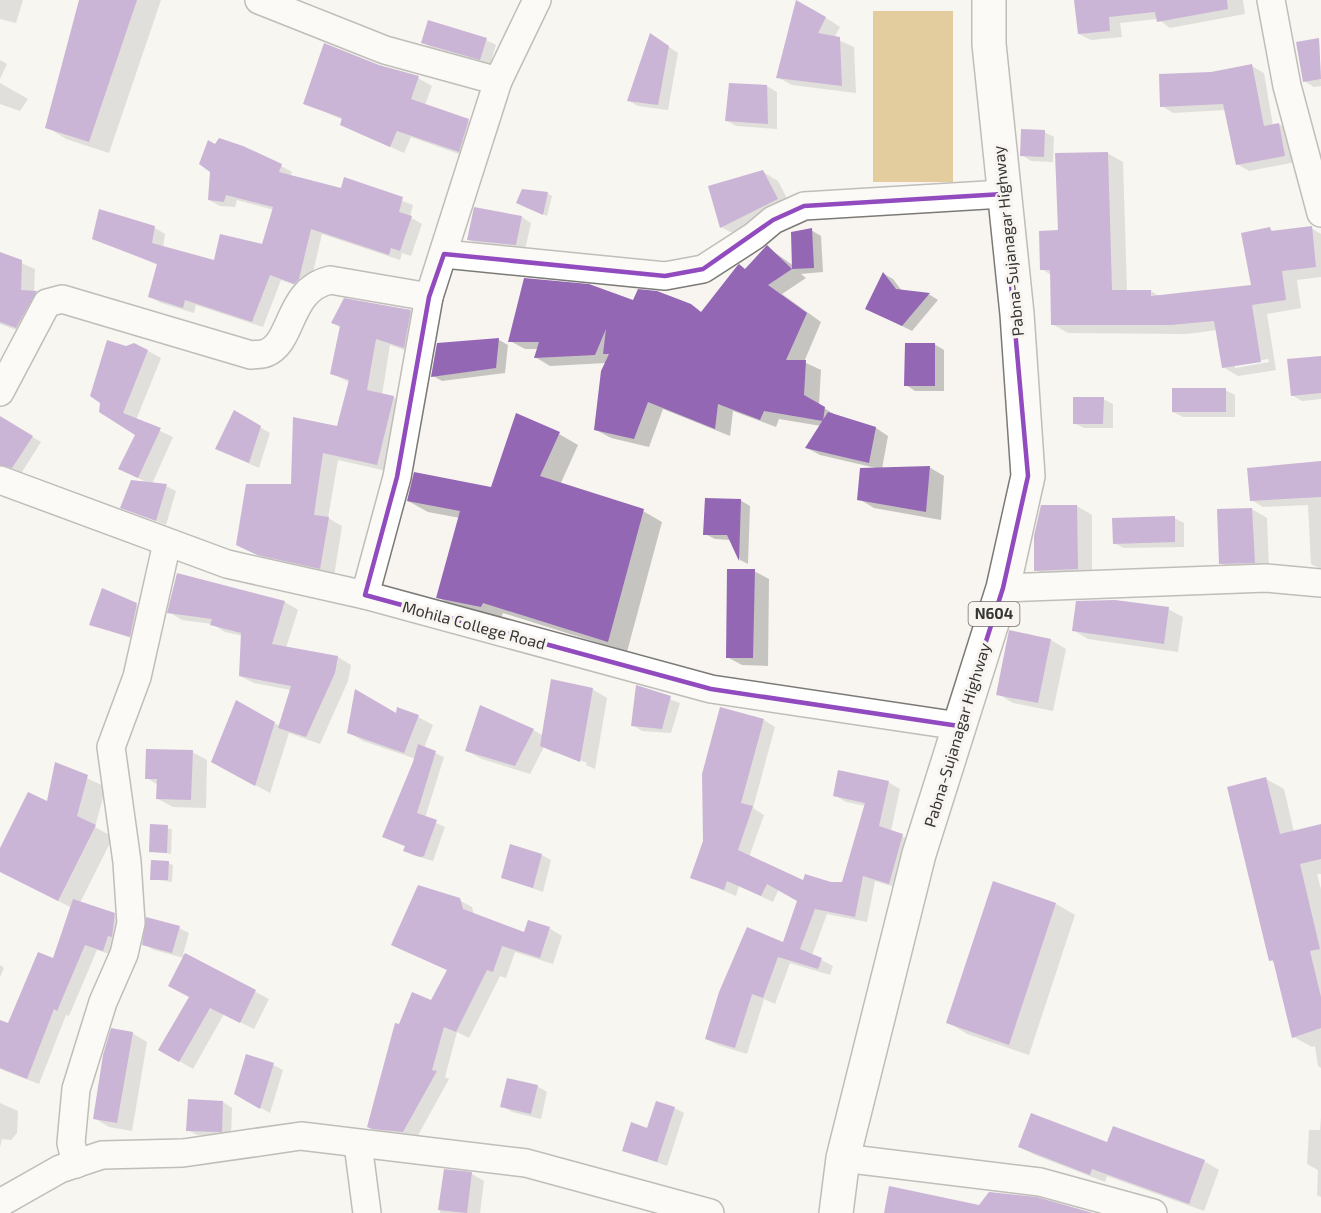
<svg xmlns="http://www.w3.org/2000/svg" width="1321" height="1213" viewBox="0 0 1321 1213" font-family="'Exo 2',sans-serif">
	<rect width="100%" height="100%" fill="#f8f5f1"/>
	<rect fill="#c99a3b" x="873" y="11" width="80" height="171"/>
	<g fill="#0003" fill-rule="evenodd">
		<path d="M0,0H23L16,23L0,19Z"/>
		<path d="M80,0H161L109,153L66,139L47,127Z"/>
		<path d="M1075,0H1243L1245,14L1170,28L1158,19L1120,23L1122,37L1091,40L1079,34Z"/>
		<path d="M812,9L840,27L834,38L854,47L856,93L792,85L777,77Z"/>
		<path d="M486,40L496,45L490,64L432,48L423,43Z"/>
		<path d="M1319,40L1321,86L1314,87L1304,81Z"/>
		<path d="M660,41L678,53L668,110L638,106L629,101Z"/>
		<path d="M0,60L7,64L0,79Z"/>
		<path d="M379,66L418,78L432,86L425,105L469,121L482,129L473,159L411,137L404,153L356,132L343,120L305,103Z"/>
		<path d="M1252,66L1264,73L1273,126L1279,124L1291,131L1296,162L1249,171L1237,164L1226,110L1173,113L1162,106L1212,74Z"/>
		<path d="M0,83L28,99L20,111L0,104Z"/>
		<path d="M767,86L777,92V129L736,126L726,120Z"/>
		<path d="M1044,132L1054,137L1053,162L1031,161L1022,155Z"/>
		<path d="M1107,153L1123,162L1127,291H1151L1159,296L1253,287L1270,229L1275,232L1311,228L1321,234V277L1297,280L1301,308L1267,314L1276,370L1238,376L1223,367L1217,330L1187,334L1068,333L1052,324L1051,275L1042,269L1059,232ZM1268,359L1269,362L1235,368V365Z"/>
		<path d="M281,166L292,172L290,176L342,190L345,179L413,205L410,217L422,224L411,256L402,253L400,260L322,234L310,285L306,289L281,280L263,327L196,305L194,313L161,303L150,297L158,265L94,238L155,228L165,234L163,248L216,262L263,246L274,210L237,200L235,207L220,206L209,200Z"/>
		<path d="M763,172L778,181L792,208L736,235L721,227Z"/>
		<path d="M547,193L552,196L547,216L522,205Z"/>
		<path d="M522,217L531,223L525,250L479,245L469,240Z"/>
		<path d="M811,230L821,236L823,272L801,274L806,278L782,294L821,322L804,362L821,370L819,405L839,417L876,428L888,436L882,469L929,467L944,476L941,520L874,508L859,499L876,468L820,455L807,448L821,426L779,419L776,427L733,411L730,436L663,409L649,447L611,438L596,430L606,363L550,366L535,357L538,349H525L510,341L634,302L690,306L702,313L767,247L794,266Z"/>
		<path d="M0,254L35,269L34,292L50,300L30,335L0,324Z"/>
		<path d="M884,274L893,279L902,291L930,295L938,300L912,331L876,313Z"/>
		<path d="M410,311L424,320L418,355L390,345L382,395L393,397L408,405L391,472L338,460L328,518L342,526L334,576L272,562L237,545L292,485L338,428L350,383L332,373L341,328L333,323Z"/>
		<path d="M499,340L508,345L505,373L442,381L433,376Z"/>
		<path d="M934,344L944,350V391H915L906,385Z"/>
		<path d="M126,347L148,351L161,358L136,420L173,437L152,484L166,486L176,491L166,525L122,507L149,483L133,476L136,435L100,411Z"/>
		<path d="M1321,357V399L1302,401L1292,395Z"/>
		<path d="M1225,390L1235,395V417H1183L1173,412Z"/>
		<path d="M1103,399L1113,404V428H1084L1074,423Z"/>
		<path d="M234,412L270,433L259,468L217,449Z"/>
		<path d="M0,418L41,442L22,472L0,466Z"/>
		<path d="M559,434L578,445L560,485L643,511L662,522L627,652L503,613L501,618L457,608L437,597L460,518L428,512L408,501L492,488Z"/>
		<path d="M1321,463V569L1311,564L1308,505L1263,507L1251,500Z"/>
		<path d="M740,500L750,506L748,564L740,560L731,540L715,539L705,534Z"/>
		<path d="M1077,506L1092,515V577L1050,579L1036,570Z"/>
		<path d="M1252,509L1267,518L1269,570L1235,572L1220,563Z"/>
		<path d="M1174,518L1184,523V547L1124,548L1114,543Z"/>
		<path d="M754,571L769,579L768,666L742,665L727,657Z"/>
		<path d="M178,574L285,602L298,610L286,648L338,657L351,665L348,681L320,744L289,733L270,793L228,770L236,702L280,726L291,690L254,683L240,676L243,636L225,632L212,624L182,620L169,612Z"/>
		<path d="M103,590L146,610L139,641L91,624Z"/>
		<path d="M1168,609L1183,617L1178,652L1088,639L1073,630Z"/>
		<path d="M1011,632L1051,640L1066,649L1053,711L1013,703L998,694Z"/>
		<path d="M637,687L680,703L671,733L642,731L633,725Z"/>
		<path d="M592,689L607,698L595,769L586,765L587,763L555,750V753L544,747L530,774L482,759L467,751L533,730L544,736Z"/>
		<path d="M397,715L418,717L433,725L424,748L444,757L425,818L445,827L433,861L413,855L405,850L406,847L393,841L416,759L363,741L348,732Z"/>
		<path d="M764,720L775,727L753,808L764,815L749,857L804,882L843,883L866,806L846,802L834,795L888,782L900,789L891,831L915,842L901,889L875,881L867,922L827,914L812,955L833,966L830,975L790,963L775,1004L764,999L747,1054L718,1045L706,1039L784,944L798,900L779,889L773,902L739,886L736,896L692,877Z"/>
		<path d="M192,752L207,760L206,808L173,807L158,799V785L147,778Z"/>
		<path d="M56,764L106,787L95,827L113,837L80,903L126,921L115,956L97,950L69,1016L66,1015L39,1084L0,1069V1022L9,1025L54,960L72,908L0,871V852L48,803Z"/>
		<path d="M1266,779L1284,789L1294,832L1321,825V874H1317L1321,889V1068L1318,1066L1315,1046L1312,1047L1294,1037L1275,963L1270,960Z"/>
		<path d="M151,826L172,829L171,854L150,851Z"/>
		<path d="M542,855L551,860L543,892L503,878Z"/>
		<path d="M168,863L173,865L172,882L152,879Z"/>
		<path d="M994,883L1056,904L1075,915L1029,1055L967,1034L948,1022Z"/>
		<path d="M459,900L472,907L474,915L525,934L549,928L562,936L553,964L515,952L506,978L500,976L469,1038L457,1032L445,1077L449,1079L416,1139L381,1134L369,1127L399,1026L432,1002L449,971L393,945Z"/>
		<path d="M179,928L189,933L183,954L269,999L254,1029L224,1014L193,1069L160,1050L191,997L184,958L154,950L144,944Z"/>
		<path d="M0,965L4,968L0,977Z"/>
		<path d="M132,1033L147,1042L132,1131L109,1127L94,1118Z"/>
		<path d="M273,1065L283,1070L270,1113L236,1094Z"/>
		<path d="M537,1086L547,1092L541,1119L512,1112L502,1106Z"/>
		<path d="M223,1102L232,1108L231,1136L197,1135L188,1130Z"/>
		<path d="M0,1103L18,1111L17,1133L11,1140L2,1139L0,1147Z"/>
		<path d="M674,1108L684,1113L667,1166L624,1150Z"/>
		<path d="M1321,1117V1197L1317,1195L1318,1170L1307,1164L1309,1130H1320Z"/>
		<path d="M1108,1144L1204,1161L1219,1170L1204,1211L1107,1176L1105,1182L1035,1155L1020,1147Z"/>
		<path d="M445,1171L472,1174L484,1181L480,1213H440Z"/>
	</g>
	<g fill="#9467b5">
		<path d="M79,0H137L89,142L45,128Z"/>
		<path d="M796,0L826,17L818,33L840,37L842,86L776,78Z"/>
		<path d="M1074,0H1227L1228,9L1157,22L1155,12L1109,17L1110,31L1078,34Z"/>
		<path d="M428,20L487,38L480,60L421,43Z"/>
		<path d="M650,33L669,46L658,105L627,101Z"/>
		<path d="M1319,38L1321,79L1303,82L1296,42Z"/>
		<path d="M324,43L379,65L419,76L411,99L469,119L459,152L397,131L390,147L340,125L342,118L303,104Z"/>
		<path d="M1252,64L1264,126L1279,123L1285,156L1236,165L1223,104L1160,107L1159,74L1211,72Z"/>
		<path d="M729,83L767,85L768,124L725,121Z"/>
		<path d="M1021,129L1045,130L1044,157L1020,156Z"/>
		<path d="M219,138L243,146L282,164L279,172L341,188L344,177L403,197L399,212L412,216L400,251L391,248L389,255L311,229L299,279L294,284L270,275L252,322L185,300L183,308L148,297L157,264L92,239L99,209L155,226L152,243L214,260L220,234L262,244L273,207L226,195L224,202L208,200L210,172L199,164L208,140L215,144Z"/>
		<path d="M1108,152L1112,290H1151V296L1251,285L1241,233L1270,227L1271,231L1312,226L1316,267L1282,271L1286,300L1252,305L1261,362L1222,368L1214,321L1171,325H1051L1050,270H1040L1039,231L1058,230L1055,153Z"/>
		<path d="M763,170L778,199L720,228L708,186Z"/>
		<path d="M522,189L548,192L543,215L516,203Z"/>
		<path d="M474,207L522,216L516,245L467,240Z"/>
		<path d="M812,228L814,268L792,269L791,232Z"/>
		<path d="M767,245L792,269L768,285L807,313L786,360H806L804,395L825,407L823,421L764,411L760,420L718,404L715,429L648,402L634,439L594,430L601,371L609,354H603L606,329L595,355L534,358L539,342H508L524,278L589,284L633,300L638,289L657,291L691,304L701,312L737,266L739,264L745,269Z"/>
		<path d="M0,252L22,260L21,290L37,291L16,328L0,322Z"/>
		<path d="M883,272L896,289L930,293L902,326L865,309Z"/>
		<path d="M344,298L411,310L404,348L376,339L367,390L394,396L377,465L323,453L314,515L329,517L320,569L257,555L236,545L246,484H291L293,417L337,426L349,380L330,374L340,326L331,323Z"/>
		<path d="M499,338L496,368L431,377L437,343Z"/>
		<path d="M107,340L126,346L134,343L148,350L123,413L161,428L138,478L118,469L135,435L99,412L100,403L90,396Z"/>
		<path d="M905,343H935V386H904Z"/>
		<path d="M1321,356V393L1291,396L1287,359Z"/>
		<rect x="1172" y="388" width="54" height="24"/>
		<path d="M1073,397H1104L1103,424H1073Z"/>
		<path d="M234,410L261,426L249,463L215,449Z"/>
		<path d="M828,412L876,427L869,463L805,448Z"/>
		<path d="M516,413L560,432L540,476L644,509L608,642L483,603L481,607L436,598L460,511L407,501L414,472L491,487Z"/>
		<path d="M0,416L33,436L12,468L0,465Z"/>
		<path d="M1321,461V497L1250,501L1247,468Z"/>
		<path d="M930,466L926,512L857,500L860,468Z"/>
		<path d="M131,480L167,484L156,521L120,508Z"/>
		<path d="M705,498L741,499L739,561L727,535H703Z"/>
		<path d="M1041,505H1077L1078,569L1034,571V536Z"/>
		<path d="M1252,508L1255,563L1219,564L1217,509Z"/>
		<path d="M1175,516V542L1113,544L1112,518Z"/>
		<path d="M727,569H755L753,658H726Z"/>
		<path d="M177,573L285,601L272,644L338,656L335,673L306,737L278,728L291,686L239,676L241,633L210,625L212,619L167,613Z"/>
		<path d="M102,588L137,603L130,637L89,625Z"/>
		<path d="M1115,600L1169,607L1164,644L1072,631L1076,601Z"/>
		<path d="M1009,630L1051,639L1038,703L996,695Z"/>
		<path d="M551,679L593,688L580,762L540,746Z"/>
		<path d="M636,685L671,696L662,729L631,726Z"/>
		<path d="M355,689L396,713L397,707L419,715L404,753L347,733Z"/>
		<path d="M236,700L275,722L255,786L211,762Z"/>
		<path d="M480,705L534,729L515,766L465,751Z"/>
		<path d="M720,707L764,719L741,803L753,806L738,850L803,880L805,874L831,882H842L865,803L833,796L838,770L889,781L879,826L903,834L889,884L863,876L855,917L815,909L800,949L822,958L818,969L778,957L763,998L752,994L735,1048L705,1039L719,992L747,927L783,942L797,901L767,884L761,896L727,881L724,890L690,878L703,841L702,774Z"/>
		<path d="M418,744L436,751L417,813L437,820L424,856L420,857L403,851L405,846L382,837L413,762Z"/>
		<path d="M146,749L193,750L191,800L156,799L157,779H145Z"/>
		<path d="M55,762L88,775L77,816L96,825L58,901L0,872V848L28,792L47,801Z"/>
		<path d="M1266,777L1280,834L1321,824V859L1300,864L1320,949L1310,951L1321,997V1028L1292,1038L1273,960L1269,961L1227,787Z"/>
		<path d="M150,824L168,825L167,853L149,852Z"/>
		<path d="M510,844L542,854L533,888L501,878Z"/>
		<path d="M151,860L169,861L168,880H150Z"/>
		<path d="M993,881L1056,903L1009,1045L946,1023Z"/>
		<path d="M418,885L460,898L463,909L524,932L528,920L550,927L540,958L502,946L493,972L487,970L456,1032L444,1027L432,1070L437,1071L403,1132L372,1129L367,1127L395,1023L399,1024L412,992L431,1000L447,970L391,945Z"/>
		<path d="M73,899L115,913L112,937L108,936L103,951L85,945L57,1011L54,1009L27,1079L0,1068V1020L8,1023L38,952L53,958Z"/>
		<path d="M146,917L180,926L172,953L142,945Z"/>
		<path d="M185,953L256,990L240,1023L210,1008L179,1062L158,1050L189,997L168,986Z"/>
		<path d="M111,1028L133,1032L117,1123L93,1119L103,1055Z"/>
		<path d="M246,1054L274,1063L260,1109L234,1094Z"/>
		<path d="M507,1078L538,1085L531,1114L500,1107Z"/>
		<path d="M188,1099L223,1101L222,1132L186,1131Z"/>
		<path d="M656,1101L675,1107L657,1162L622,1151L631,1122L647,1128Z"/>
		<path d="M1031,1113L1107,1142L1113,1126L1205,1160L1189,1204L1092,1169L1090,1175L1018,1147Z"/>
		<path d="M444,1169L472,1172L467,1213L438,1210Z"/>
		<path d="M889,1186L979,1205L989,1192L1037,1197L1093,1213H884Z"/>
	</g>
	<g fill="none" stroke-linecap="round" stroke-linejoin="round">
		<defs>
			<g id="minor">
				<path d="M259,0L385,50L498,81"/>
				<path d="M1271,0L1287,86L1321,213"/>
				<path d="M444,254L665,276L703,269L754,236L773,220L804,206L1003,194"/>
				<path d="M0,392L47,303L62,299L251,355C256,354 262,355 266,353C294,342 287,290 330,280L429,297"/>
				<path d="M0,480L227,564L365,595L711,689L959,726"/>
				<path d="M1003,588L1266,578L1321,583"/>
				<path d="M365,595L397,477L429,297L498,81L537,0"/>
				<path d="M358,1144L367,1213"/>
				<path d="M843,1158L1040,1182L1153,1213"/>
				<path d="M76,1164L71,1143L76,1089L103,1002L124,954L131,923L127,862L111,747L137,677L167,543"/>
				<path d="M0,1203L60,1169L102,1155L183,1153L301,1136L526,1163L710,1213"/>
			</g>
			<path id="highway" d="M836,1213L843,1158L919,854L1003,588L1028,476L1017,314L989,44V0"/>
		</defs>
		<use href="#minor" stroke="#7c7a76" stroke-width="30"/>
		<use href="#highway" stroke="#7c7a76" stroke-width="36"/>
		<use href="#minor" stroke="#fff" stroke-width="27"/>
		<use href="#highway" stroke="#fff" stroke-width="33"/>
	</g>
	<path d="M0 0H1321V1213H0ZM1003,194L1028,476L1003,588L959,726L711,689L365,595L397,477L429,297L444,254L665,276L703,269L773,220L804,206Z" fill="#f8f5f1" fill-opacity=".55" fill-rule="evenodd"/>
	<path fill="none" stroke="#914bbf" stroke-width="4.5" stroke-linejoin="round" d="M1003,194L1028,476L1003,588L959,726L711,689L365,595L397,477L429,297L444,254L665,276L703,269L773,220L804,206Z"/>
	<g text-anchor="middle" stroke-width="6" stroke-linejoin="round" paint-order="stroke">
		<rect fill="#f8f5f1" stroke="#716f6d" stroke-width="1.5" x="968.5" y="602" width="51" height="24" rx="4.5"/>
		<g font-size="15" font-weight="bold" fill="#373634">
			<text x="994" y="619">N604</text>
		</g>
		<g font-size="16" fill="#373634" stroke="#f8f5f1">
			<text transform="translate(1008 241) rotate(-96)" y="6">Pabna-Sujanagar Highway</text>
			<text transform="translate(474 625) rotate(15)" y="6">Mohila College Road</text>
			<text transform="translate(957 735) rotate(-73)" y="6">Pabna-Sujanagar Highway</text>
		</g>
	</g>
</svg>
